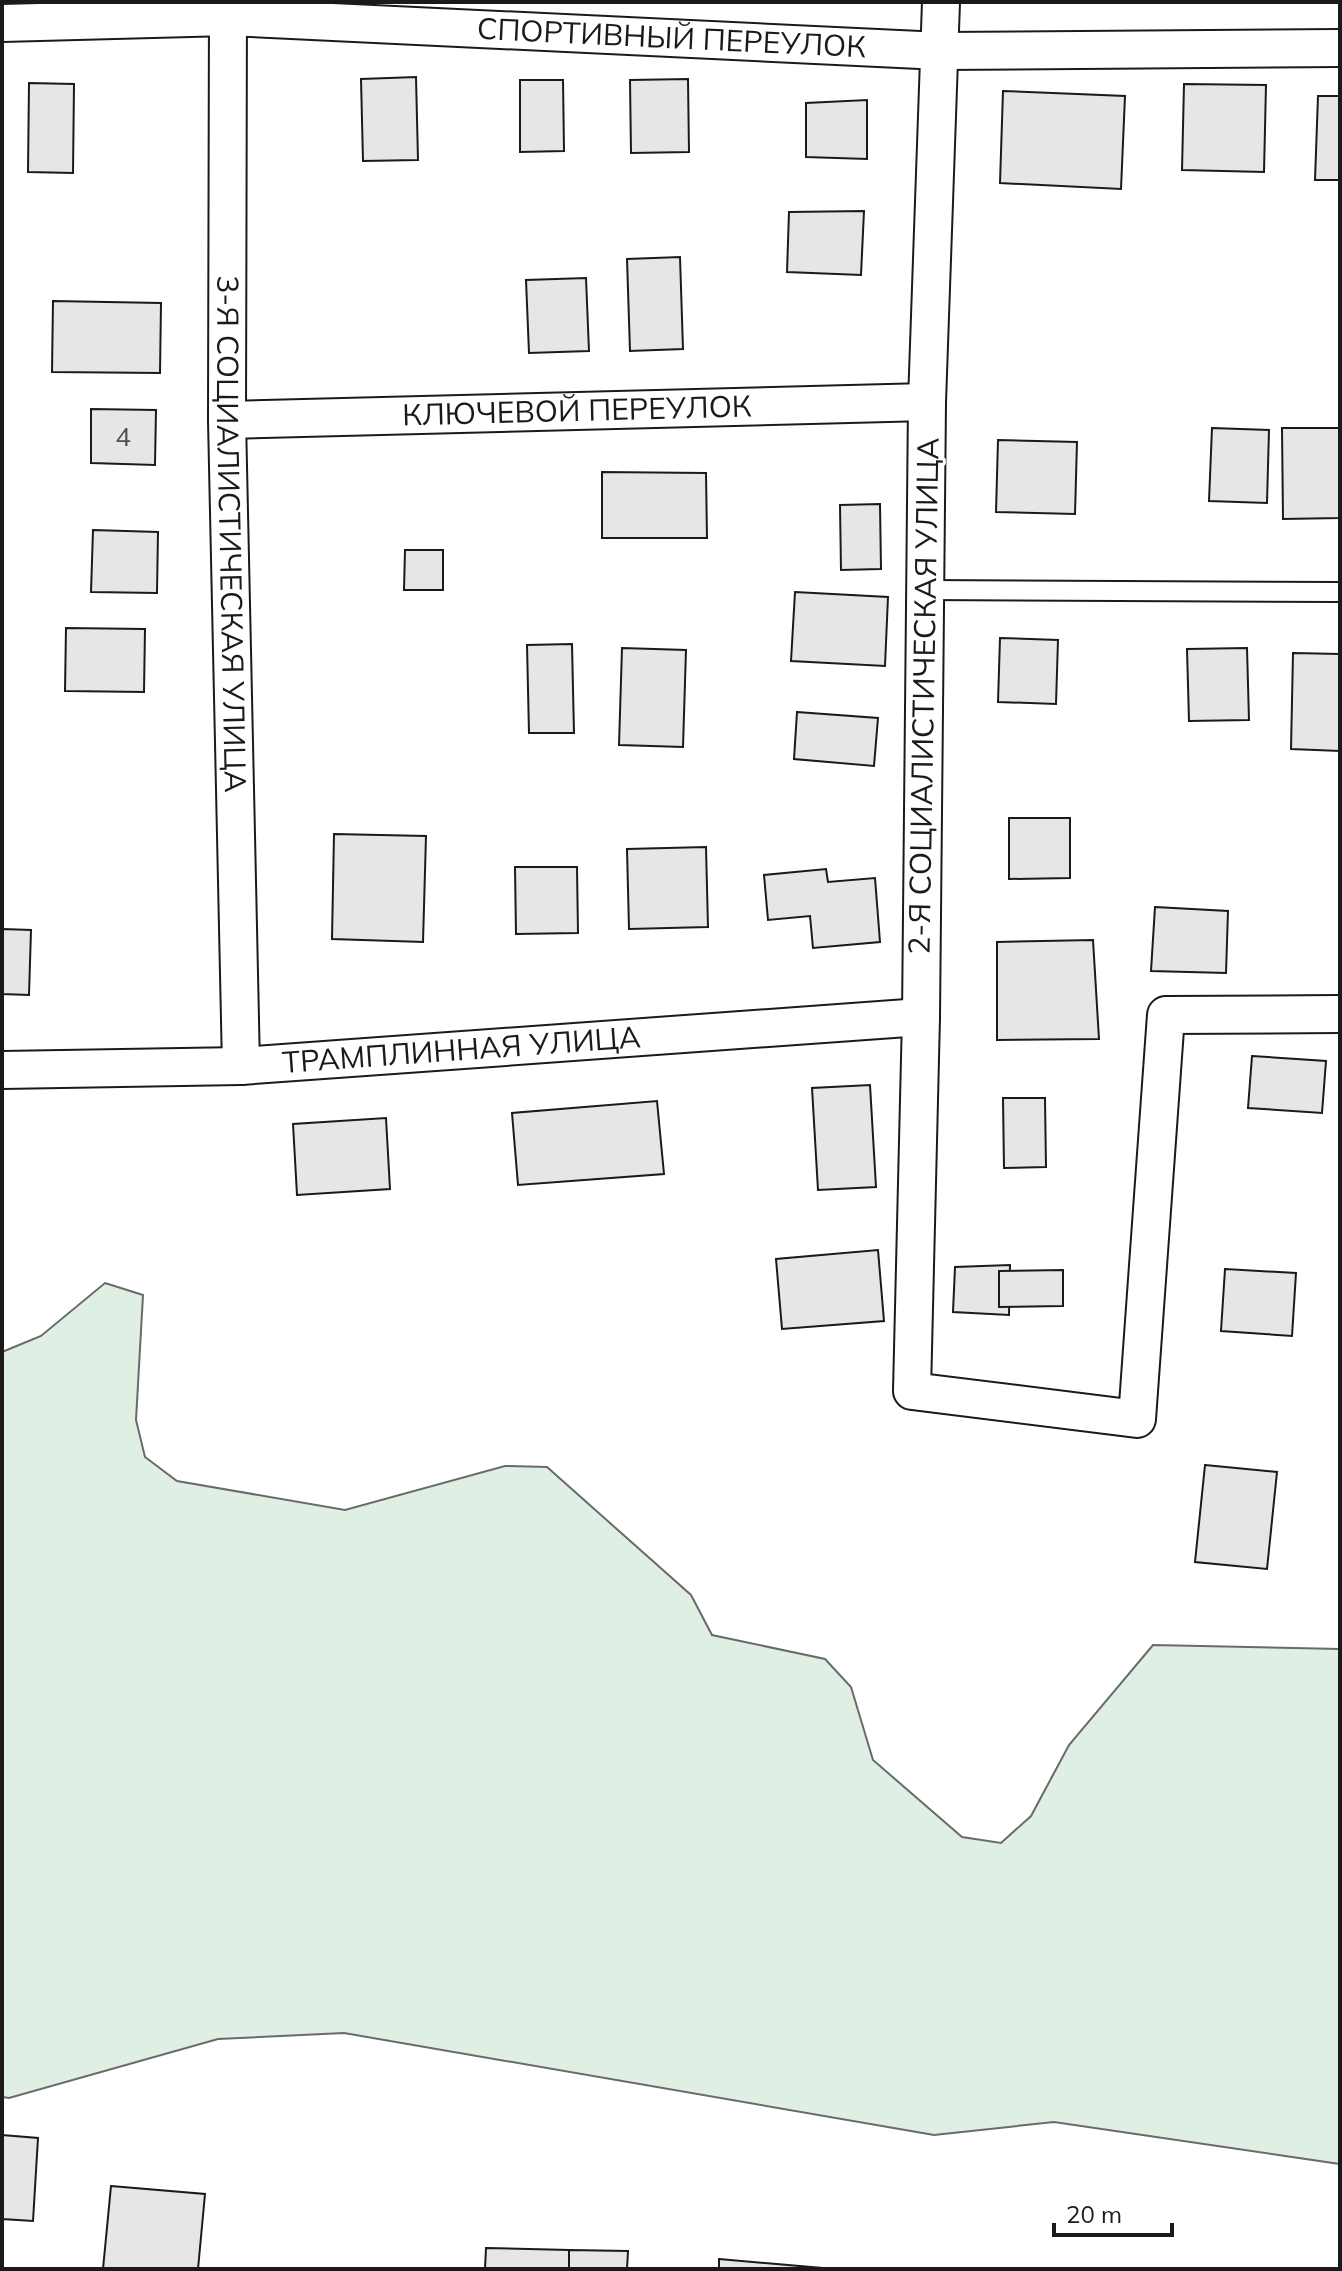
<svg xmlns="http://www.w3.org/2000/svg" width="1342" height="2271" viewBox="0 0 1342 2271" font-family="Mulish,sans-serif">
	<rect width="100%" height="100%" fill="#fff"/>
	<path fill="#e0efe3" stroke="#6a6a6a" stroke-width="2" d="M105,1283L143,1295L136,1420L145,1457L177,1481L345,1510L505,1466L547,1467L691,1595L712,1635L825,1659L851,1687L873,1760L962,1837L1001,1843L1031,1816L1069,1745L1153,1645L1340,1649V2164L1054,2122L934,2135L344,2033L218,2039L9,2098L2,2097V1352L41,1336Z"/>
	<g fill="#e6e6e6" stroke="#1a1a1a" stroke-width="2">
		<path d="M416,77L418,160L363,161L361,79Z"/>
		<path d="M688,79L689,152L631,153L630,80Z"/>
		<path d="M520,80H563L564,151L520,152Z"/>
		<path d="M29,83L74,84L73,173L28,172Z"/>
		<path d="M1184,84L1266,85L1264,172L1182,170Z"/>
		<path d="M1003,91L1125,96L1121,189L1000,183Z"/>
		<path d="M1318,96H1340V180H1315Z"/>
		<path d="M867,100V159L806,157V103Z"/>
		<path d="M864,211L861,275L787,272L789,212Z"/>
		<path d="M680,257L683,349L630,351L627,259Z"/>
		<path d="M586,278L589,351L529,353L526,280Z"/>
		<path d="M53,301L161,303L160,373L52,372Z"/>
		<path d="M91,409L156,410L155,465L91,463Z"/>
		<path d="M1212,428L1269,430L1267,503L1209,501Z"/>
		<path d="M1282,428H1340V518L1283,519Z"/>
		<path d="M998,440L1077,442L1075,514L996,512Z"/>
		<path d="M602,472L706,473L707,538H602Z"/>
		<path d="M880,504L881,569L841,570L840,505Z"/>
		<path d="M93,530L158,532L157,593L91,592Z"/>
		<path d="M405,550H443V590H404Z"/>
		<path d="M795,592L888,597L885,666L791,661Z"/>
		<path d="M66,628L145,629L144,692L65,691Z"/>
		<path d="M1000,638L1058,640L1056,704L998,702Z"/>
		<path d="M572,644L574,733H529L527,645Z"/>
		<path d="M622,648L686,650L683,747L619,745Z"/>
		<path d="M1247,648L1249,720L1189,721L1187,649Z"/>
		<path d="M1293,653L1340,654V751L1291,749Z"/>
		<path d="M797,712L878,718L874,766L794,759Z"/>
		<path d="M1009,818H1070V878L1009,879Z"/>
		<path d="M334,834L426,836L423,942L332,939Z"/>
		<path d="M706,847L708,927L629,929L627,849Z"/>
		<path d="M515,867H577L578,933L516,934Z"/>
		<path d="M826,869L828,882L875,878L880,942L813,948L810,916L768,920L764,875Z"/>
		<path d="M1155,907L1228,911L1226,973L1151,971Z"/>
		<path d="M2,929L31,930L29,995L2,994Z"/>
		<path d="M1093,940L1099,1039L997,1040V942Z"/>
		<path d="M1252,1056L1326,1061L1322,1113L1248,1108Z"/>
		<path d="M870,1085L876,1187L818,1190L812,1088Z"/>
		<path d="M1003,1098H1045L1046,1167L1004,1168Z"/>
		<path d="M657,1101L664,1174L518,1185L512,1113Z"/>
		<path d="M386,1118L390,1189L297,1195L293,1124Z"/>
		<path d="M878,1250L884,1321L782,1329L776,1259Z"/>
		<path d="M1010,1265L1009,1315L953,1312L955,1267Z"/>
		<path d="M1225,1269L1296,1273L1292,1336L1221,1331Z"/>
		<path d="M1063,1270V1306L999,1307V1271Z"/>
		<path d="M1205,1465L1277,1472L1267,1569L1195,1562Z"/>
		<path d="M2,2135L38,2138L33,2221L2,2219Z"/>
		<path d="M111,2186L205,2194L198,2269H103Z"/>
		<path d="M486,2248L569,2250V2269H485Z"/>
		<path d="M569,2250L628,2251L627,2269H569Z"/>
		<path d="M719,2259L822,2268V2269H719Z"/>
	</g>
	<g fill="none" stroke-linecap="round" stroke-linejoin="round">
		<defs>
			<path id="service" d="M926,590L1340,592"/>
			<g id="minor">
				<path id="s1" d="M228,2L227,420L241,1066"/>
				<path d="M941,2L927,402L921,1017L912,1391L1137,1419L1166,1015L1340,1014"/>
				<path id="s2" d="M2,23L228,17L941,51L1340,48"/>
				<path id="s3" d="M227,420L927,402"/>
				<path id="s4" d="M2,1070L241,1066L921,1017"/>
			</g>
		</defs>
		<use href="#service" stroke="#1a1a1a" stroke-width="22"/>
		<use href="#minor" stroke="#1a1a1a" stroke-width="40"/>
		<use href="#service" stroke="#fff" stroke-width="18"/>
		<use href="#minor" stroke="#fff" stroke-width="36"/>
	</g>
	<g text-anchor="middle" stroke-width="6" stroke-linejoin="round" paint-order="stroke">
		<g font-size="26" fill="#4d4d4d">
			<text x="123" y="446">4</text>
		</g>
		<g font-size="30" fill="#1a1a1a" stroke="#fff">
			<text dy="10" stroke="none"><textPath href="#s2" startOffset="670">СПОРТИВНЫЙ ПЕРЕУЛОК</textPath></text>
			<text dy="10" stroke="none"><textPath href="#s3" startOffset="350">КЛЮЧЕВОЙ ПЕРЕУЛОК</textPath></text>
			<text dy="10" stroke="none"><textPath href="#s1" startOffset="532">3-Я СОЦИАЛИСТИЧЕСКАЯ УЛИЦА</textPath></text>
			<text transform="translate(924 696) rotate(-89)" y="10">2-Я СОЦИАЛИСТИЧЕСКАЯ УЛИЦА</text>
			<text dy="10" stroke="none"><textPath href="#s4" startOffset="460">ТРАМПЛИННАЯ УЛИЦА</textPath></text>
		</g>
	</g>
	<rect width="1342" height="2271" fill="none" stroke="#1a1a1a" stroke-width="8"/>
	<path d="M1054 2223v12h118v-12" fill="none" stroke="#1a1a1a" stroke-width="4"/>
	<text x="1066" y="2223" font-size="24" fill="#1a1a1a" stroke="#ffffff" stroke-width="6" paint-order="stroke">20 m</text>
</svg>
